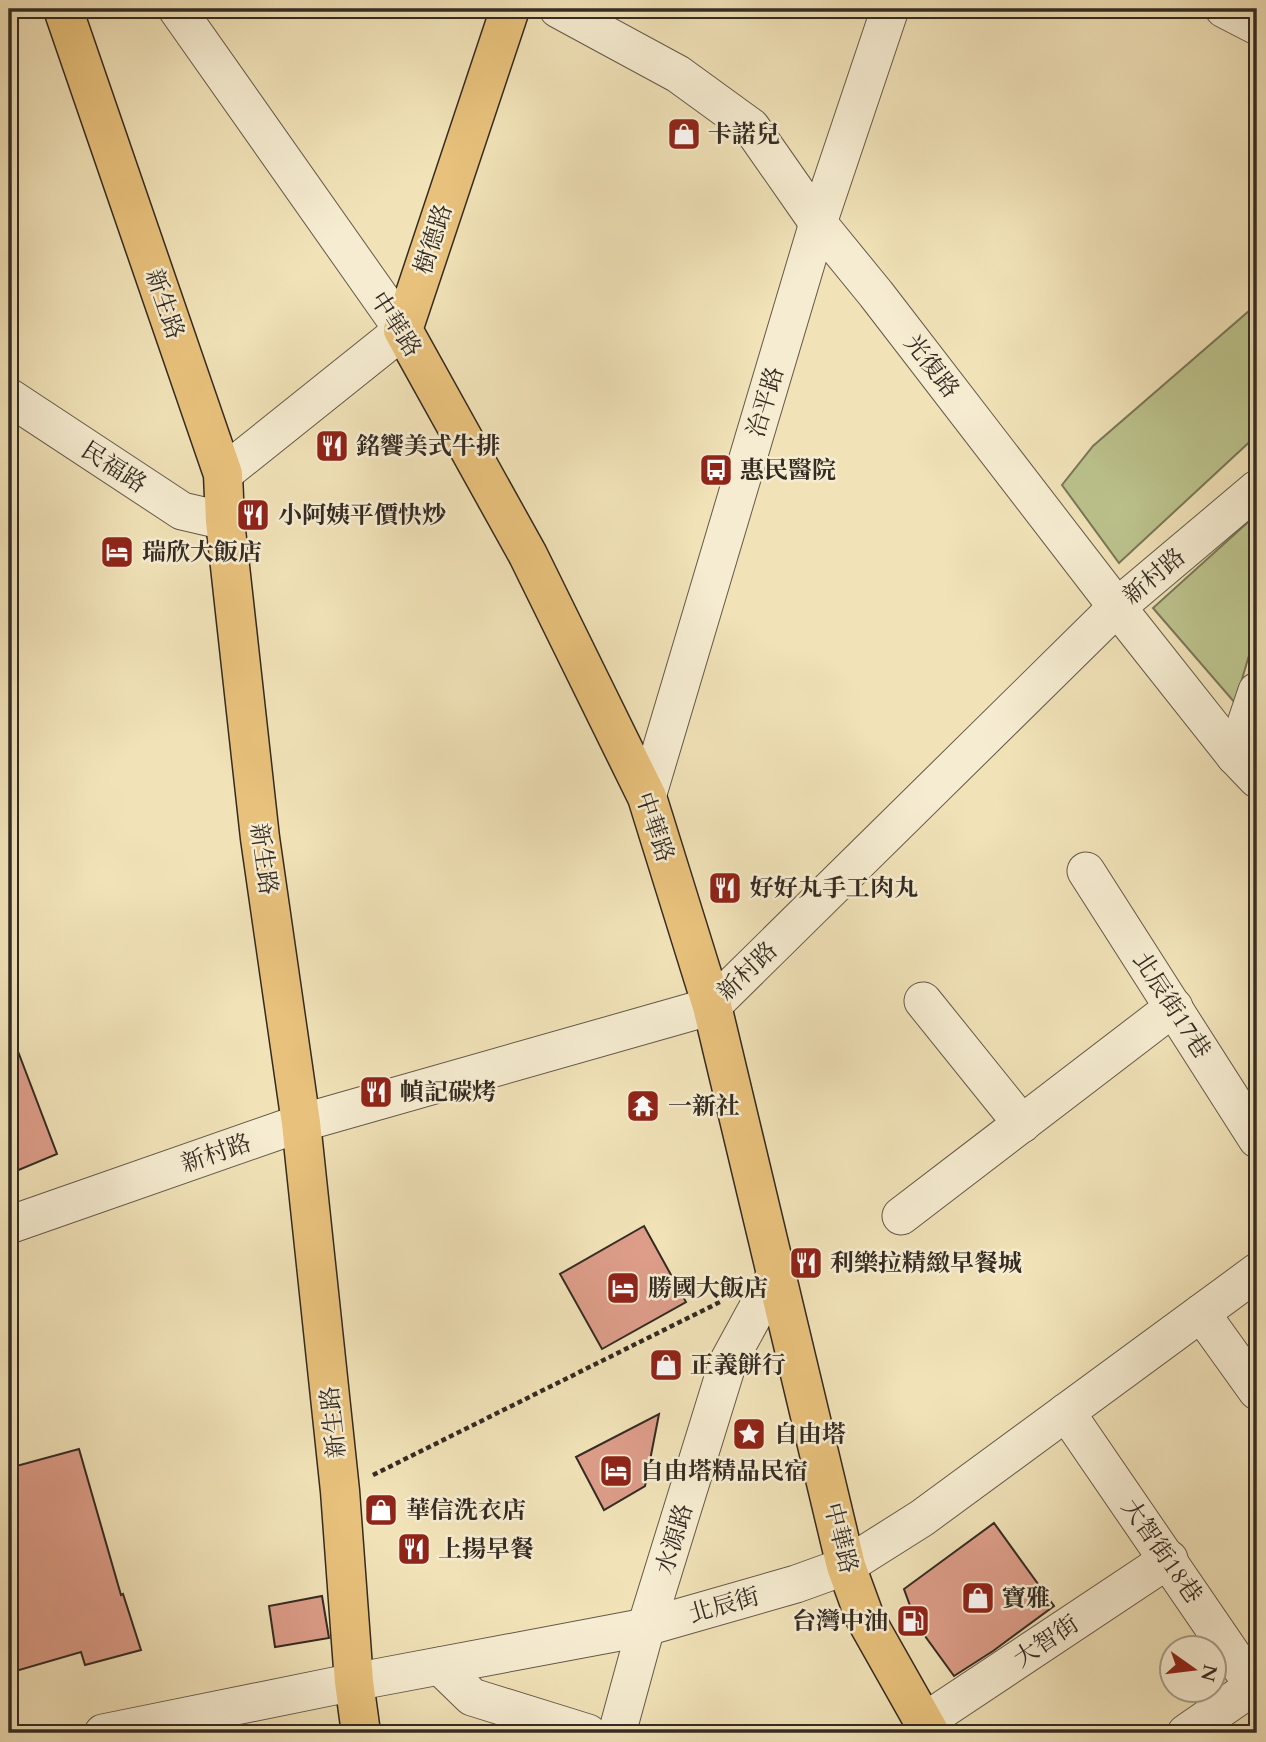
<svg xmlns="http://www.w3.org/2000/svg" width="1266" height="1742" viewBox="0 0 1266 1742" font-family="Cardo,'Noto Serif TC',serif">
	<rect width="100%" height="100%" fill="#f1e2b8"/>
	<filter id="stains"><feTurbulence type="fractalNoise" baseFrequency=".00286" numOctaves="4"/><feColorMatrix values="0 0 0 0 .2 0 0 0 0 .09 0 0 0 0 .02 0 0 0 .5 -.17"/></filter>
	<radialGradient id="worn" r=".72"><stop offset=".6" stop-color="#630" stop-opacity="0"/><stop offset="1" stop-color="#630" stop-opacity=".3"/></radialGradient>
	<g fill="#bcc38d" stroke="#787758" stroke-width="2">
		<path d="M1257,304V435L1119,563L1062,485L1093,446Z"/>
		<path d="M1257,514V628L1235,703L1153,608Z"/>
	</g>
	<g fill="#dd9d89" stroke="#342b23" stroke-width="2">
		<path d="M11,1033L57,1154L9,1174V1034Z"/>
		<path d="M644,1226L686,1302L602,1349L560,1274Z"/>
		<path d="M659,1414L645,1486L604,1510L576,1457Z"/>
		<path d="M79,1449L121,1595L123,1594L141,1650L85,1665L81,1652L9,1673V1468Z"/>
		<path d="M994,1523L1054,1606L993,1651L954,1676L917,1625L904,1589Z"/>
		<path d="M322,1596L329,1638L275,1647L269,1606Z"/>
	</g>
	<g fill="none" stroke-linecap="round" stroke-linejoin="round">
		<defs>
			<g id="minor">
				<path d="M177,9L403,330L223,474"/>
				<path d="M558,9L678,74L751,127L818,223L876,294L1117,607L1235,756L1257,779"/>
				<path d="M1224,9L1257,26"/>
				<path d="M9,397L182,511L225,521"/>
				<path d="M1235,756L1257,691"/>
				<path d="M647,797L818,223L890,9"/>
				<path d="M1086,871L1257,1139"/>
				<path d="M923,1001L1022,1124"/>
				<path d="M901,1216L1174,1007"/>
				<path d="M9,1225L301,1123L712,1006L1117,607L1257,489"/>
				<path d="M1201,1313L1257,1391"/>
				<path d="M1066,1412L1257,1691"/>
				<path d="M440,1666L472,1697L588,1733"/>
				<path d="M924,1722L1169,1559"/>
				<path d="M103,1733L354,1682L646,1627L796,1584L846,1566L922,1518L1257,1272"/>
				<path d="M617,1733L646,1627L728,1362L776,1274"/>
				<path d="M1186,1733L1254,1686"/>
			</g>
			<g id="major">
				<path d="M63,9L223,474L225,521L260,838L301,1123L340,1491L354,1682L361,1733"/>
				<path d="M510,9L403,330L528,555L647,797L712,1006L846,1566L865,1618L930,1733"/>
			</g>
		</defs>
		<use href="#minor" stroke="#635948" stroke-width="39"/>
		<use href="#major" stroke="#342b23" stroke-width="41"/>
		<path stroke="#342b23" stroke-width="4.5" stroke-dasharray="5 3.5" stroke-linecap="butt" d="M373,1475L722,1301"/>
		<use href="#minor" stroke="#f6ecd1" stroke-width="37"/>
		<use href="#major" stroke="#e8c17c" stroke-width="38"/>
	</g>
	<defs>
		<symbol id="shop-square" viewBox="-11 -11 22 22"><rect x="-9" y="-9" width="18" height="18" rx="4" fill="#8f2418" stroke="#f6ecd1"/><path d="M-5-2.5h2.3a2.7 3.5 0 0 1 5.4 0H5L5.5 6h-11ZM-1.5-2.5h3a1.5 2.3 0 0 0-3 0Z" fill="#fff"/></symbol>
		<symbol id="restaurant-square" viewBox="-11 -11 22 22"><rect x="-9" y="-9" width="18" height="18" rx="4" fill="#8f2418" stroke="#f6ecd1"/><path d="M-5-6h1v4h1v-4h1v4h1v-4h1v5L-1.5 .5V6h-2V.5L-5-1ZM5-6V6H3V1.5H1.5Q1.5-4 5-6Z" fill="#fff"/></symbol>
		<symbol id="bus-square" viewBox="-11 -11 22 22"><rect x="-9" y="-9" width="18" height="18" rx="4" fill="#8f2418" stroke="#f6ecd1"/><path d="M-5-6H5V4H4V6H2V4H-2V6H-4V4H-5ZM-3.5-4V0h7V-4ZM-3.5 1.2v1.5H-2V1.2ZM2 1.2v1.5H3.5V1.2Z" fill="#fff"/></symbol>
		<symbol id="hotel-square" viewBox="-11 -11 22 22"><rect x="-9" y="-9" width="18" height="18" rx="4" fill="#8f2418" stroke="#f6ecd1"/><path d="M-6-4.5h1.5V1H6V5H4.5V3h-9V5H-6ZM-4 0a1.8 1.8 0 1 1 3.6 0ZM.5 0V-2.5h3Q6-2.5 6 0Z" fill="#fff"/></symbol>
		<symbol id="temple-square" viewBox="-11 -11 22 22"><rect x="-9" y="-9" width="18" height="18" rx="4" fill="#8f2418" stroke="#f6ecd1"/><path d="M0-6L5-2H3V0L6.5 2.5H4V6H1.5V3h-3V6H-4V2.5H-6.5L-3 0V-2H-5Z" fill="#fff"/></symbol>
		<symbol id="sight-square" viewBox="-11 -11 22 22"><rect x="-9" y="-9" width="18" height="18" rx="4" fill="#8f2418" stroke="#f6ecd1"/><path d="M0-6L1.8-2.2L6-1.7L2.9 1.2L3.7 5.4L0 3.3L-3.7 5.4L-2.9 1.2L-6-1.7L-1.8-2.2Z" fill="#fff"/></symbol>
		<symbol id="fuel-square" viewBox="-11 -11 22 22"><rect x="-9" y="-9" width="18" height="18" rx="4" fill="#8f2418" stroke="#f6ecd1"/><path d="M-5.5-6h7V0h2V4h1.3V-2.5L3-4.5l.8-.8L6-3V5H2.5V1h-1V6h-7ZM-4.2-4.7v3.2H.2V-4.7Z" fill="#fff"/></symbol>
	</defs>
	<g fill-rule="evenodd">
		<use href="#shop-square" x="665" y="115" width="38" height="38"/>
		<use href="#restaurant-square" x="313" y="427" width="38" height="38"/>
		<use href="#bus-square" x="697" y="451" width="38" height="38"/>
		<use href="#restaurant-square" x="234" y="496" width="38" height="38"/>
		<use href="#hotel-square" x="98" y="533" width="38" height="38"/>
		<use href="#restaurant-square" x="706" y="869" width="38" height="38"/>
		<use href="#restaurant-square" x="357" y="1073" width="38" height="38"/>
		<use href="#temple-square" x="624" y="1087" width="38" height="38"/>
		<use href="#restaurant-square" x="787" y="1244" width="38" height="38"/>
		<use href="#hotel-square" x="604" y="1269" width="38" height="38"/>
		<use href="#shop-square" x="647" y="1346" width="38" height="38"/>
		<use href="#sight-square" x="730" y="1415" width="38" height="38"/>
		<use href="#hotel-square" x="597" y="1452" width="38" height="38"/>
		<use href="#shop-square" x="362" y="1491" width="38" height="38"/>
		<use href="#restaurant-square" x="395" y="1530" width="38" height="38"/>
		<use href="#shop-square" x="959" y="1579" width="38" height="38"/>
		<use href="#fuel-square" x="894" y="1602" width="38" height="38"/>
	</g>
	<g text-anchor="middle" stroke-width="5" stroke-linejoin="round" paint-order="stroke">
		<g font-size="24" font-weight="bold" fill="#342b23" stroke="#f6ecd1" text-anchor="start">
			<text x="708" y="142">卡諾兒</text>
			<text x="356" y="454">銘饗美式牛排</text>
			<text x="740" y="478">惠民醫院</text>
			<text x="278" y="523">小阿姨平價快炒</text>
			<text x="142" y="560">瑞欣大飯店</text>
			<text x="750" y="896">好好丸手工肉丸</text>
			<text x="400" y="1100">幀記碳烤</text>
			<text x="668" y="1114">一新社</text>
			<text x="830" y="1271">利樂拉精緻早餐城</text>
			<text x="648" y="1296">勝國大飯店</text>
			<text x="690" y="1373">正義餅行</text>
			<text x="774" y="1442">自由塔</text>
			<text x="640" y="1479">自由塔精品民宿</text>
			<text x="406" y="1518">華信洗衣店</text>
			<text x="438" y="1557">上揚早餐</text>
			<text x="1002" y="1606">寶雅</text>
			<text x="888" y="1629" text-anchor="end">台灣中油</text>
		</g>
		<g font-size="24" fill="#342b23" stroke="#f6ecd1">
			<text transform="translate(433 239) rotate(-72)" y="8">樹德路</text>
			<text transform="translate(165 304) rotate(71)" y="8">新生路</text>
			<text transform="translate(396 324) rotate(57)" y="8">中華路</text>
			<text transform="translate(932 366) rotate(52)" y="8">光復路</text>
			<text transform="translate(765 402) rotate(-73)" y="8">治平路</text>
			<text transform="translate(114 467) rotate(33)" y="8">民福路</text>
			<text transform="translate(1154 576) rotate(-40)" y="8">新村路</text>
			<text transform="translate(655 827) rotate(71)" y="8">中華路</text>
			<text transform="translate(264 859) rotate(82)" y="8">新生路</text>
			<text transform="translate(747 971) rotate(-44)" y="8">新村路</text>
			<text transform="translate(1172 1005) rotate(57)" y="8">北辰街17巷</text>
			<text transform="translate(216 1153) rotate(-19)" y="8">新村路</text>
			<text transform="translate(333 1422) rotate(-96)" y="8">新生路</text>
			<text transform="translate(841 1538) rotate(76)" y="8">中華路</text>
			<text transform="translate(674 1539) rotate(-73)" y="8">水源路</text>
			<text transform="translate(1162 1551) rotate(55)" y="8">大智街18巷</text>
			<text transform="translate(724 1605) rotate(-16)" y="8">北辰街</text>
			<text transform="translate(1046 1641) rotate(-34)" y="8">大智街</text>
		</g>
	</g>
	<rect width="1266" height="1742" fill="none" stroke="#f1e2b8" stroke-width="35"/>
	<rect x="10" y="10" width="1245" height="1721" fill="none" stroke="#342b23" stroke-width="3.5"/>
	<rect x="18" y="18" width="1231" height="1707" fill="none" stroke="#342b23" stroke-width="2"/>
	<g transform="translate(1193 1669) rotate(104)"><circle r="33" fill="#f6ecd1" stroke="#a89f8b" stroke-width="2"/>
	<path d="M0-5L12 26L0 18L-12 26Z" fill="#8f2418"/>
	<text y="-10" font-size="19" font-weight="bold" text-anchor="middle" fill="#342b23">N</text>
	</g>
	<rect width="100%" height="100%" filter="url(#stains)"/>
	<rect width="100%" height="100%" fill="url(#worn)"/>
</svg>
